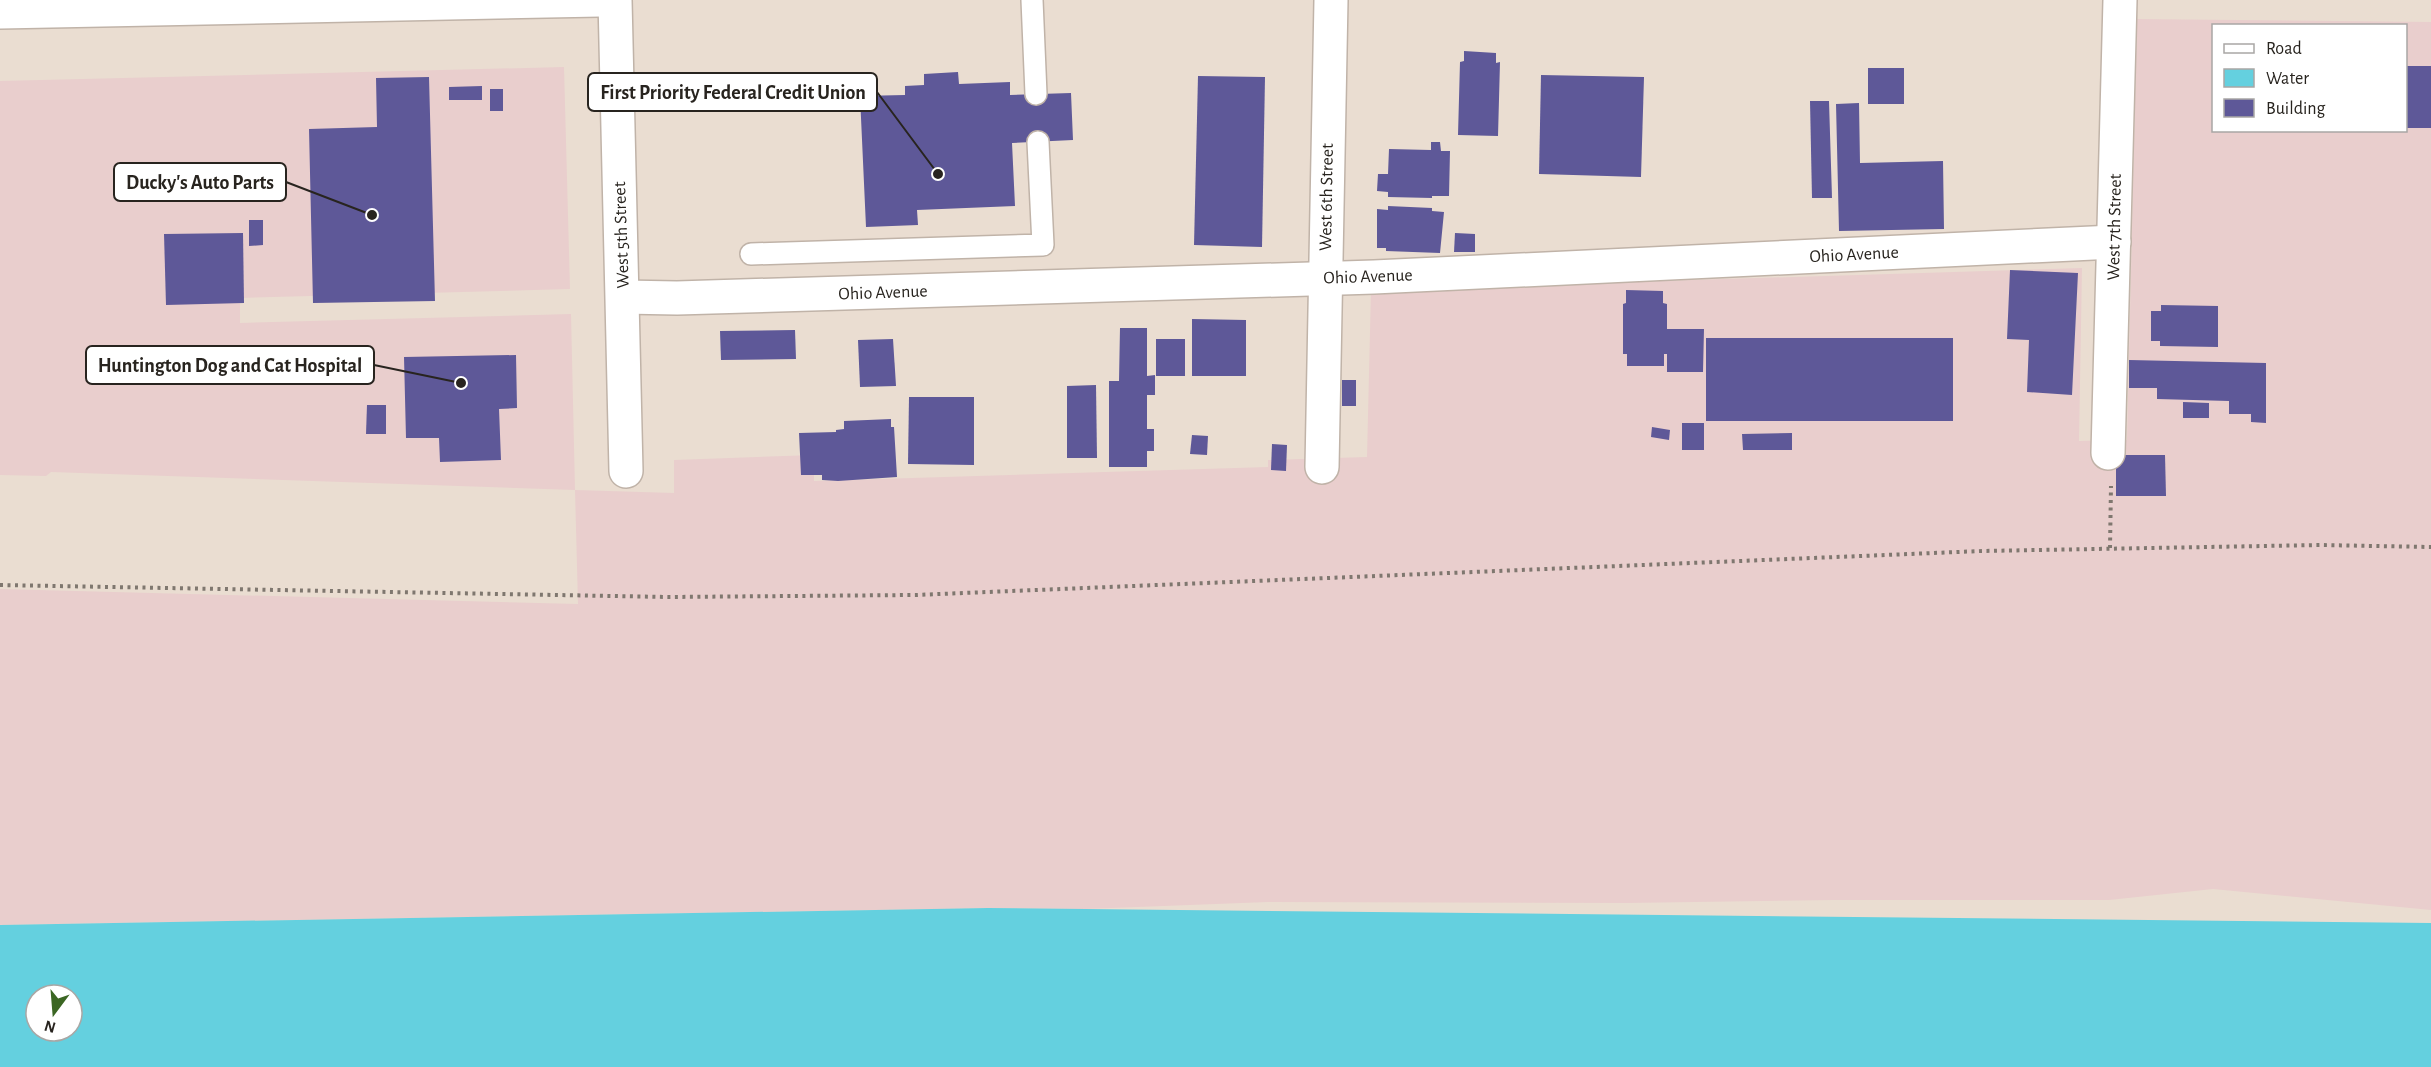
<svg xmlns="http://www.w3.org/2000/svg" width="2431" height="1067" viewBox="0 0 2431 1067" font-family="'Alegreya Sans',sans-serif">
	<rect width="100%" height="100%" fill="#eaddd1"/>
	<path fill="#e9cecd" fill-rule="evenodd" d="M2137,19L2431,22V910L2213,889L2109,900H1834L1627,903L1268,902L1085,909L988,908L0,925V589L578,604L575,490L51,472L46,476L0,475V81L564,67L570,289L240,298V323L571,314L575,490L674,493V460L814,455V481L1268,467V460L1367,457L1371,290L2082,268L2079,441L2127,440ZM2214,26H2406V130H2214Z"/>
	<path fill="#64d0df" fill-rule="evenodd" d="M988,908L2431,923V1067H0V925ZM36,995H72V1031H36Z"/>
	<g fill="#5e5898">
		<path d="M1464,51L1496,53V63L1500,62L1498,136L1458,135L1460,62L1464,61Z"/>
		<rect x="2406" y="66" width="25" height="62"/>
		<rect x="1868" y="68" width="36" height="36"/>
		<path d="M958,72L959,84L1010,82V95L1071,93L1073,140L1012,143L1015,206L917,210L918,225L866,227L860,96L905,95V86L924,85V74Z"/>
		<path d="M1541,75L1644,77L1641,177L1539,174Z"/>
		<path d="M1198,76L1265,77L1262,247L1194,245Z"/>
		<path d="M429,77L435,301L313,303L309,129L377,127L376,78Z"/>
		<path d="M482,86V100H449V87Z"/>
		<rect x="490" y="89" width="13" height="22"/>
		<path d="M1810,101H1829L1832,198H1812Z"/>
		<path d="M1859,103L1860,163L1943,161L1944,229L1839,231L1836,104Z"/>
		<path d="M1431,142H1440L1441,151H1450L1449,196H1432V198L1388,197V192L1377,191L1378,174H1388L1389,149L1431,150Z"/>
		<path d="M1388,206L1432,208V211L1444,212L1440,253L1386,251V248H1377V209L1388,210Z"/>
		<path d="M249,220H263V245L249,246Z"/>
		<path d="M243,233L244,303L166,305L164,234Z"/>
		<path d="M1455,233L1475,234V252H1454Z"/>
		<path d="M2010,270L2078,273L2072,395L2027,392L2029,340L2007,339Z"/>
		<path d="M1626,290L1663,291V303L1667,304V329H1704L1703,372H1667V354H1664V366H1627V354H1623V304L1626,303Z"/>
		<path d="M2161,305L2218,306V347L2160,346V341H2151V311H2161Z"/>
		<path d="M1192,319L1246,320V376H1192Z"/>
		<path d="M1120,328H1147V376L1155,375V395H1147V429H1154V451H1147V467H1109V381H1119Z"/>
		<path d="M795,330L796,359L721,360L720,331Z"/>
		<rect x="1706" y="338" width="247" height="83"/>
		<path d="M893,339L896,386L860,387L858,340Z"/>
		<rect x="1156" y="339" width="29" height="37"/>
		<path d="M516,355L517,408L499,409L501,460L440,462L439,438H406L404,357Z"/>
		<path d="M2129,360L2266,363V423L2251,422V414H2229V401L2157,399V388H2129Z"/>
		<rect x="1342" y="380" width="14" height="26"/>
		<path d="M1096,385L1097,458H1067V386Z"/>
		<path d="M909,397H974V465L908,464Z"/>
		<path d="M2183,402L2209,403V418H2183Z"/>
		<path d="M367,405H386V434H366Z"/>
		<path d="M891,419V427H894L897,477L838,481L822,480V475H801L799,433L836,432V430L844,429V421Z"/>
		<rect x="1682" y="423" width="22" height="27"/>
		<path d="M1652,427L1670,430L1669,440L1651,437Z"/>
		<path d="M1792,433V450H1743L1742,434Z"/>
		<path d="M1192,435L1208,436L1207,455L1190,454Z"/>
		<path d="M1272,444L1287,445L1286,471L1271,470Z"/>
		<path d="M2116,455H2165L2166,496H2116Z"/>
	</g>
	<g fill="none" stroke-linecap="round" stroke-linejoin="round">
		<defs>
			<g id="service">
				<path d="M1032,0L1036,94"/>
				<path d="M751,254L1043,245L1038,142"/>
			</g>
			<g id="minor">
				<path d="M615,0L626,471"/>
				<path d="M0,12L600,0"/>
				<path d="M623,297L677,298L1374,277L2114,242"/>
				<path d="M2108,453L2120,0"/>
				<path d="M1322,467L1331,0"/>
			</g>
		</defs>
		<use href="#service" stroke="#c0b3a8" stroke-width="24"/>
		<use href="#minor" stroke="#c0b3a8" stroke-width="36"/>
		<g stroke="#7f776f" stroke-width="4" stroke-dasharray="3 4.5" stroke-linecap="butt">
			<path d="M2110,548L2111,486"/>
			<path d="M0,585L668,597L915,595L1982,551L2320,545L2431,547"/>
		</g>
		<use href="#service" stroke="#fff" stroke-width="21"/>
		<use href="#minor" stroke="#fff" stroke-width="33"/>
	</g>
	<g text-anchor="middle" stroke-width="6" stroke-linejoin="round" paint-order="stroke">
		<g font-size="18" fill="#28241f" stroke="#fff">
			<text transform="translate(1326 197) rotate(-89)" y="6">West 6th Street</text>
			<text transform="translate(2114 227) rotate(-89)" y="6">West 7th Street</text>
			<text transform="translate(621 235) rotate(-92)" y="6">West 5th Street</text>
			<text transform="translate(1854 254) rotate(-3)" y="6">Ohio Avenue</text>
			<text transform="translate(1368 276) rotate(-2)" y="6">Ohio Avenue</text>
			<text transform="translate(883 292) rotate(-2)" y="6">Ohio Avenue</text>
		</g>
	</g>
	<path fill="none" stroke="#28241f" stroke-width="2" d="M938 174L877 92M372 215L286 182M461 383L374 365"/>
	<g fill="#28241f" stroke="#fff" stroke-width="2">
		<circle cx="938" cy="174" r="6"/>
		<circle cx="372" cy="215" r="6"/>
		<circle cx="461" cy="383" r="6"/>
	</g>
	<g fill="#fff" stroke="#28241f" stroke-width="2">
		<rect x="588" y="73" width="289" height="38" rx="6"/>
		<rect x="114" y="163" width="172" height="38" rx="6"/>
		<rect x="86" y="346" width="288" height="38" rx="6"/>
	</g>
	<g font-size="20" text-anchor="middle" font-weight="bold" fill="#28241f">
		<text x="733" y="99">First Priority Federal Credit Union</text>
		<text x="200" y="189">Ducky's Auto Parts</text>
		<text x="230" y="372">Huntington Dog and Cat Hospital</text>
	</g>
	<rect x="2212" y="24" width="195" height="108" fill="#ffffff" stroke="#a9a7a5" stroke-width="1.5"/>
	<rect x="2224" y="44" width="30" height="9" fill="#ffffff" stroke="#a9a7a5" stroke-width="1.5"/>
	<text x="2266" y="54" font-size="18" fill="#28241f">Road</text>
	<rect x="2224" y="69" width="30" height="18" fill="#64d0df" stroke="#a9a7a5" stroke-width="1.5"/>
	<text x="2266" y="84" font-size="18" fill="#28241f">Water</text>
	<rect x="2224" y="99" width="30" height="18" fill="#5e5898" stroke="#a9a7a5" stroke-width="1.5"/>
	<text x="2266" y="114" font-size="18" fill="#28241f">Building</text>
	<g transform="translate(54 1013) rotate(196)"><circle r="28" fill="#ffffff" stroke="#a9a7a5" stroke-width="1.5"/>
	<path d="M0-4.5L10 22L0 15L-10 22Z" fill="#3b6623"/>
	<text y="-9" font-size="16" font-weight="bold" text-anchor="middle" fill="#28241f">N</text>
	</g>
</svg>
